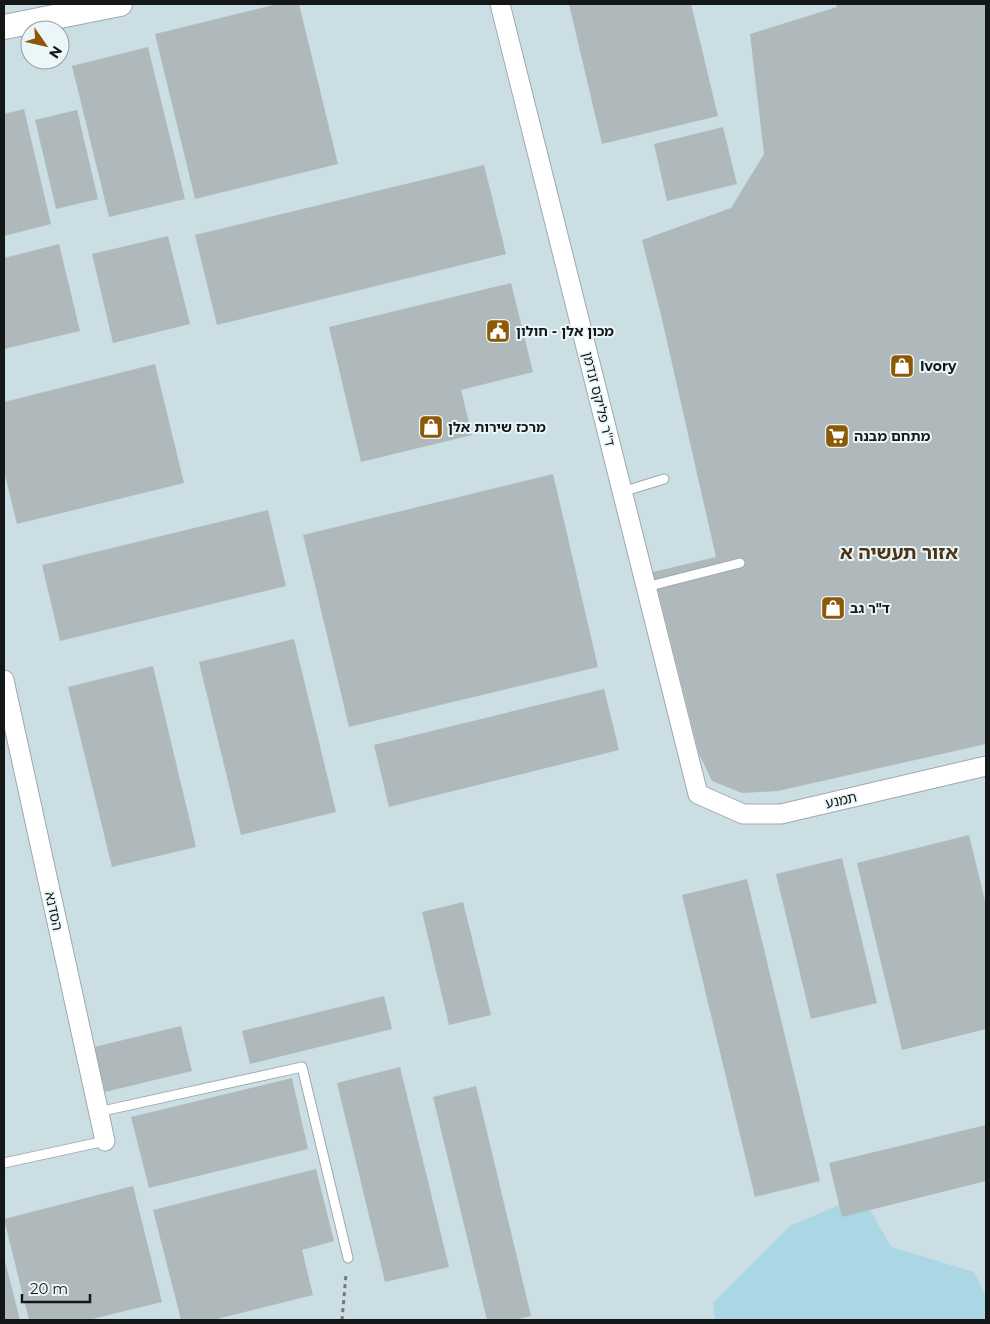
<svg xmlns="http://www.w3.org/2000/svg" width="990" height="1324" viewBox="0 0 990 1324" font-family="Montserrat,'Noto Sans Hebrew',sans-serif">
	<rect width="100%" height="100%" fill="#dee9ec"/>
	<path fill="#cbdee4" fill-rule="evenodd" d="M4,4H986V1320H4ZM30,30H60V60H30Z"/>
	<path fill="#abd7e5" d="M862,1195L891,1247L974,1272L986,1297V1320H715L713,1303L790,1226Z"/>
	<g fill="#afb9bc">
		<path d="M278,4H299L338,164L195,199L155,34Z"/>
		<path d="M569,4H691L718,116L602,144Z"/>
		<path d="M836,4H986V744L778,791L742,793L712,781L699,754L653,572L716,557L661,315L642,240L731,208L764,154L750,34L837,7Z"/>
		<path d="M148,47L185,199L109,217L72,66Z"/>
		<path d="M24,109L51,224L4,236V114Z"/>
		<path d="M77,110L98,199L56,209L35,120Z"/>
		<path d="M723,127L737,184L667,201L654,144Z"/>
		<path d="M484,165L506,254L217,325L195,235Z"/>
		<path d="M168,236L190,324L113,343L92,254Z"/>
		<path d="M59,244L80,331L4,349V258Z"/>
		<path d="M511,283L533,372L461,390L472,435L361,462L329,327Z"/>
		<path d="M155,364L184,483L17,524L4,471V402Z"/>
		<path d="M553,474L598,667L349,727L303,535Z"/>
		<path d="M268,510L286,586L60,641L42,565Z"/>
		<path d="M294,639L336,812L241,835L199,662Z"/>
		<path d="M153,666L196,847L112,867L68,687Z"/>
		<path d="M604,689L619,750L389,807L374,745Z"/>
		<path d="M969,835L986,905V1029L902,1050L857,863Z"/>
		<path d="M842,858L877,1003L811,1019L776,874Z"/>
		<path d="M747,879L820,1181L755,1197L682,895Z"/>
		<path d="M463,902L491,1015L449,1025L422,912Z"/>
		<path d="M384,996L392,1029L250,1064L242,1031Z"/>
		<path d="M181,1026L192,1071L105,1092L94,1047Z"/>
		<path d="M400,1067L449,1267L385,1282L337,1083Z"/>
		<path d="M292,1078L308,1149L149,1188L131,1117Z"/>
		<path d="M476,1086L531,1316L514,1320H487L433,1097Z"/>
		<path d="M986,1125V1181L842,1217L829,1163Z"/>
		<path d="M316,1169L334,1241L302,1250L313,1295L213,1320H181L153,1210Z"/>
		<path d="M133,1186L162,1302L88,1320H29L4,1219Z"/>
		<path d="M4,1257L20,1320H4Z"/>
	</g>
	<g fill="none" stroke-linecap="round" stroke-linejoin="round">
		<defs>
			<g id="service">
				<path d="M622,492L664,479"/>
				<path d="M646,587L740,563"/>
				<path d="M98,1112L302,1067L348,1258"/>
				<path d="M4,1163L105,1141"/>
			</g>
			<g id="minor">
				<path d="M500,4L698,794L743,814H781L986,766"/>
				<path d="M4,680L105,1141"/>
			</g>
			<path id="tertiary" d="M4,27L120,4"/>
		</defs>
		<use href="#service" stroke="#9fa9ac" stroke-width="11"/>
		<use href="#minor" stroke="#9fa9ac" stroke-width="21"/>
		<use href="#tertiary" stroke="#9fa9ac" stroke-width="26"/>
		<path stroke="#71797b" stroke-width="3" stroke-dasharray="4 4" stroke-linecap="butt" d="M342,1320L346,1274"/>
		<use href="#service" stroke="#fff" stroke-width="9"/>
		<use href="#minor" stroke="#fff" stroke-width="19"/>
		<use href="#tertiary" stroke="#fff" stroke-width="24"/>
	</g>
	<defs>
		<symbol id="civic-square" viewBox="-11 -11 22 22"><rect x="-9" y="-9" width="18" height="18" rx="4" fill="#8d5907" stroke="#ebf6f9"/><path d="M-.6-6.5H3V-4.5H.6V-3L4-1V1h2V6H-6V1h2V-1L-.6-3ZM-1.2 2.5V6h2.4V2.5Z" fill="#fff"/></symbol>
		<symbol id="shop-square" viewBox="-11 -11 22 22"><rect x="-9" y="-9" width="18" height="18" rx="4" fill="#8d5907" stroke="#ebf6f9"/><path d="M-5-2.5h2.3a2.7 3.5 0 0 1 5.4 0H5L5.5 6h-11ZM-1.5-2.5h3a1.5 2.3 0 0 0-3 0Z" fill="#fff"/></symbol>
		<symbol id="supermarket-square" viewBox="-11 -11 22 22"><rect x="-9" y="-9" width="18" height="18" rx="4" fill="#8d5907" stroke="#ebf6f9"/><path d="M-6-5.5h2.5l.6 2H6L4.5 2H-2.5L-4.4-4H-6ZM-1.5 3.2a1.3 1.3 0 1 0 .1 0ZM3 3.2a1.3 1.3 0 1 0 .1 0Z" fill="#fff"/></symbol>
	</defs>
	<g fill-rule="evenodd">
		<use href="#civic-square" x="484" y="317" width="28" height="28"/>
		<use href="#shop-square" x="888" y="352" width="28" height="28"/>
		<use href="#shop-square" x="417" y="413" width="28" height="28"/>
		<use href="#supermarket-square" x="823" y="422" width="28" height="28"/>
		<use href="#shop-square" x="819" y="594" width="28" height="28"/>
	</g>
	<g text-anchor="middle" stroke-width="4" stroke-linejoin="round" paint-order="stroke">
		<g font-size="14" font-weight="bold" fill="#131718" stroke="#ebf6f9" text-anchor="start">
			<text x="516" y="336">מכון אלן - חולון</text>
			<text x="920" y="371">Ivory</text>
			<text x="448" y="432">מרכז שירות אלן</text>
			<text x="854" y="441">מתחם מבנה</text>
			<text x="850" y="613">ד"ר גב</text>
		</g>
		<g font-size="14" fill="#131718" stroke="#ebf6f9">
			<text transform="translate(599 399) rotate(76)" y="5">ד''ר פליקס זנדמן</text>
			<text transform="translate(841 800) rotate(-13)" y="5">תמנע</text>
			<text transform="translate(54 911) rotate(78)" y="5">הסדנא</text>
		</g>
		<g font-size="19" font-weight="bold" fill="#4d3313" stroke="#ebf6f9">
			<text x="899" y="559">אזור תעשיה א</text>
		</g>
	</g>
	<rect width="990" height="1324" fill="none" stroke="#131718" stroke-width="10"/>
	<g transform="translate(45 45) rotate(124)"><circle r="24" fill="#ebf6f9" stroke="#959d9f"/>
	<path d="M0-4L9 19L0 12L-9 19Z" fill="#8d5907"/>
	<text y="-8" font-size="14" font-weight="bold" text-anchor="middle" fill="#131718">N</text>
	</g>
	<path d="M22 1294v8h68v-8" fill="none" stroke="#131718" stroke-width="2.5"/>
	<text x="30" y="1294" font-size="15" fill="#131718" stroke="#ebf6f9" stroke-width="4" paint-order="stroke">20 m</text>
</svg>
